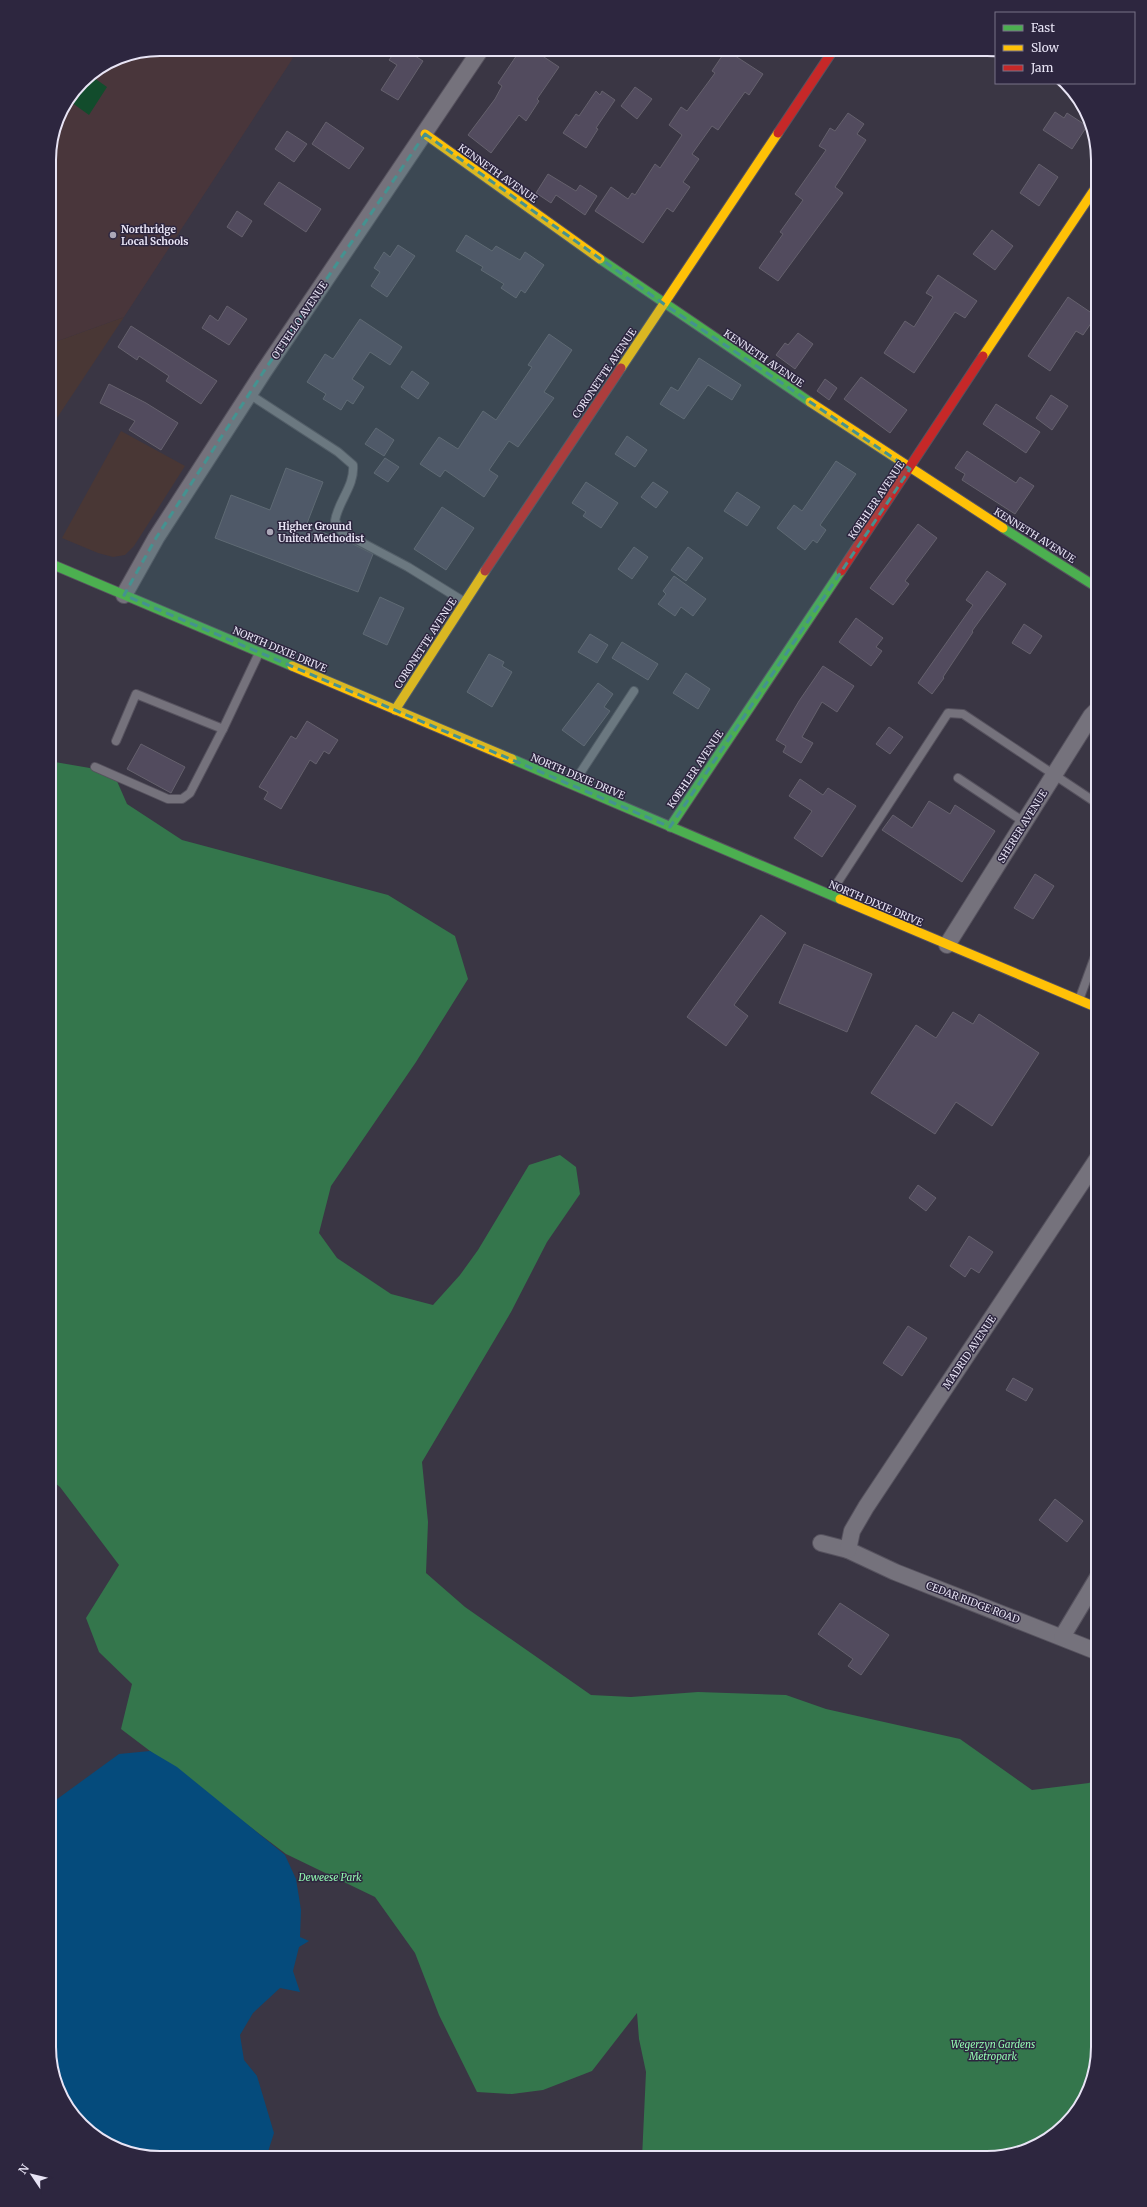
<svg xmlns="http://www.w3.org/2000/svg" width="1147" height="2207" viewBox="0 0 1147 2207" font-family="Merriweather,serif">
	<rect width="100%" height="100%" fill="#3a3644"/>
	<g fill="#493735">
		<path d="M124,317L49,430V344Z"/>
		<path d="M121,431L185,466L134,546L125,555L113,557L98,553L62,538Z"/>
	</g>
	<path fill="#49363b" d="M160,49H280L293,58L124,317L49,344V153L60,111L82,81L117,57Z"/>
	<path fill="#124c2c" d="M90,75L107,87L89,115L68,100L82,81Z"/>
	<path fill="#34764c" d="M49,761L113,772L127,804L182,840L388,895L455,936L468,979L416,1062L331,1186L319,1233L337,1258L391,1294L433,1305L460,1275L478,1250L529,1165L560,1155L576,1167L580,1194L547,1242L511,1312L422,1462L428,1522L426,1573L465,1607L591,1695L631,1697L698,1692L786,1695L826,1709L960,1739L1032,1790L1089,1783L1098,1777V2048L1080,2109L1030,2149L987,2158H642L646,2072L639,2039L637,2013L592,2071L543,2090L512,2094L477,2092L439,2015L415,1953L375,1897L286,1854L121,1729L132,1684L99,1652L86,1618L119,1565L60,1487L49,1478Z"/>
	<path fill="#054b7c" d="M150,1751L177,1767L285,1855L296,1879L301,1910L300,1937L309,1941L299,1947L293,1971L300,1992L280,1988L253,2013L240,2035L244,2060L257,2076L274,2133L266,2158H152L98,2139L58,2090L49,2047V1805L119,1754Z"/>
	<g fill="#524b5e" stroke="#65616d">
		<path d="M397,49H404L423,61L398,100L381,90L397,65L389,60Z"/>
		<path d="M521,49H532L559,67L537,99L539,101L526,121L519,115L491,153L468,135L495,99L502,86L498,83Z"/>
		<path d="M726,50L763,74L749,95L745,92L718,130L712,126L692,154L699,159L683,182L690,187L673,212L667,208L643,243L595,211L611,187L628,199L632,193L635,195L655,164L660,168L682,135L669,125L681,107L687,111L715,73L712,71Z"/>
		<path d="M635,87L652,99L637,119L621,106Z"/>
		<path d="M596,91L600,95L602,91L615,100L596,128L598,129L586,148L563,133L576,114L579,116Z"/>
		<path d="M1055,112L1064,118L1067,113L1087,126L1072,149L1043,130Z"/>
		<path d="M848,113L864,124L857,134L866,140L835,187L843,193L778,281L759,268L783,234L780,232L803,200L795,194L826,150L819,146L830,128L835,131Z"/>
		<path d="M326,122L364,148L349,169L312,144Z"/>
		<path d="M287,131L307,144L294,162L275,149Z"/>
		<path d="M1039,164L1058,177L1039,206L1020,193Z"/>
		<path d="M548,174L576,191L580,185L597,196L585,215L556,195L551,203L536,193Z"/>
		<path d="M279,182L321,209L306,232L264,204Z"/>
		<path d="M237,211L252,221L242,237L227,227Z"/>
		<path d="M992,230L1013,246L995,270L973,254Z"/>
		<path d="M466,235L492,251L496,246L520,260L525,252L544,265L525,293L521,290L516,298L501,288L504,284L481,270L483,267L456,251Z"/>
		<path d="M398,245L415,256L387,297L371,286L380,272L374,268L384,252L390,257Z"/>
		<path d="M938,275L977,301L965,318L955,312L914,373L884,353L905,321L914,327L933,297L926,293Z"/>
		<path d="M1068,297L1096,316L1083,335L1076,331L1050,371L1028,356Z"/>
		<path d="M227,306L247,319L229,345L202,328L210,315L218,321Z"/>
		<path d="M360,319L402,347L390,365L370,352L352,379L364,387L353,404L347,400L341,410L323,399L326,394L307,382L325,354L333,359Z"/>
		<path d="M131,326L217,381L201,404L166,381L169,376L139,356L137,360L118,347Z"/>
		<path d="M798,333L813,344L795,369L776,355L785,343L788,345Z"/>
		<path d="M549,334L572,350L544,392L554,398L518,447L509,441L489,470L498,476L484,497L445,470L440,477L420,464L439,437L458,449L483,411L496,420L532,367L528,365Z"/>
		<path d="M699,358L741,385L732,400L708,385L684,419L660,404L671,387L678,391Z"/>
		<path d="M412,371L429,383L418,399L401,387Z"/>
		<path d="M861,377L907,410L890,433L844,399Z"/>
		<path d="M825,379L837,388L829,400L817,391Z"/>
		<path d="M109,384L146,403L178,423L161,450L129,430L135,421L100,403Z"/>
		<path d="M1051,395L1068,406L1052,430L1036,418Z"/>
		<path d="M996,404L1040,432L1026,453L983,424Z"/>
		<path d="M376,428L394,440L384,456L365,444Z"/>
		<path d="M627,436L647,450L635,467L615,454Z"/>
		<path d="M967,451L1016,483L1020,477L1034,486L1015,514L962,480L965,474L955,468Z"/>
		<path d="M385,458L399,467L388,482L374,473Z"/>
		<path d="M836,461L856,474L820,525L826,530L817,543L813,540L805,550L777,528L794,505L802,511Z"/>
		<path d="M286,468L323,482L306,526L351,543L373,554L358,592L215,538L231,495L270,510Z"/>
		<path d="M586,482L618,503L601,528L583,516L586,512L572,503Z"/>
		<path d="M653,482L668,492L656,508L641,497Z"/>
		<path d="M737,492L760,507L747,526L724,511Z"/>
		<path d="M442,507L474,528L446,570L414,549Z"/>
		<path d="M918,524L937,538L905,581L909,584L893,605L870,588Z"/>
		<path d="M634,547L648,557L632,579L618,569Z"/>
		<path d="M688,547L703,558L686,581L671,570Z"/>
		<path d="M987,571L1006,584L972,631L973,632L943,677L944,678L932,694L918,683L973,605L966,600Z"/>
		<path d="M674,576L706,599L693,616L681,607L675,616L658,604L666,594L663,591Z"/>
		<path d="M380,597L404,608L387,645L363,634Z"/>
		<path d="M856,618L883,638L876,647L882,651L871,666L839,642Z"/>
		<path d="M1024,624L1042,636L1030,654L1012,643Z"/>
		<path d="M590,634L608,645L597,663L578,652Z"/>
		<path d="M622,642L658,664L648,680L612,658Z"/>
		<path d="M489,654L504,662L502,666L512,672L492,707L467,692Z"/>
		<path d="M823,666L854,686L837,712L822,702L802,737L813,743L801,763L783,752L786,746L776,740L799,701Z"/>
		<path d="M686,673L710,689L698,709L673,693Z"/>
		<path d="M598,683L613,694L604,707L610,711L584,746L562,730Z"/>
		<path d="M307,721L338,740L329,754L324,751L316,764L310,760L281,809L264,799L268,792L259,787L291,736L296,739Z"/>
		<path d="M889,727L903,737L890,754L876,744Z"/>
		<path d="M141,744L185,767L171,793L127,769Z"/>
		<path d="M800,779L823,795L828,788L856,806L822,857L794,838L812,811L789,796Z"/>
		<path d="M929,801L950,814L955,805L995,831L962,882L882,830L893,815L912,828Z"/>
		<path d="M1035,874L1054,886L1033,919L1014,908Z"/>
		<path d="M761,915L786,933L734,1005L748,1016L726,1046L687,1017Z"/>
		<path d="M804,944L872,974L847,1032L779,1003Z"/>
		<path d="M953,1012L973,1024L979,1014L1039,1053L992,1126L956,1102L935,1134L871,1093L916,1025L936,1038Z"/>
		<path d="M918,1185L936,1198L926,1211L909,1198Z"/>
		<path d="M969,1236L993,1252L979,1273L971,1268L965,1277L950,1266Z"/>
		<path d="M908,1326L927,1338L902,1376L883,1363Z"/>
		<path d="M1013,1378L1033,1389L1026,1401L1006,1390Z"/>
		<path d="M1055,1499L1083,1521L1067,1542L1039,1520Z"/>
		<path d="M840,1603L889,1635L861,1675L848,1666L853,1659L818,1634Z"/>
	</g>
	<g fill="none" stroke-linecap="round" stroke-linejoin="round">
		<defs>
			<g id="lane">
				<path d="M249,394L338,452L353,465C355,486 338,501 335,521L342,532L408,567L463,601"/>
				<path d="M116,741L136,694L223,729L259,653"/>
				<path d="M95,767L168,799H182L190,793L223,729"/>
				<path d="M958,778L1024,822"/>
				<path d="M573,784L634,691"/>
				<path d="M830,894L948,713L963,714L1098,804"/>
				<path d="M1079,1000L1098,948"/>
			</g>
			<g id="street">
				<path d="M124,595L156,538L264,371L481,49"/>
				<path d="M947,945L1091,716L1098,709"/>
				<path d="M821,1543L848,1550L895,1572L1098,1652"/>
				<path d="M848,1550L852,1531L866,1507L1098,1158"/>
				<path d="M1062,1637L1098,1577"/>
			</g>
			<g id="fast">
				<path d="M600,259L810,402"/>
				<path d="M1003,528L1098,588"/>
				<path d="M49,563L292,666"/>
				<path d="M512,759L840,899"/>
				<path d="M670,827L841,571"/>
			</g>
			<g id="slow">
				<path d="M425,134L600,259"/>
				<path d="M983,356L1098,184"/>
				<path d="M621,368L778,133"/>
				<path d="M810,402L1003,528"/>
				<path d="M292,666L512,759"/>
				<path d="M395,710L485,571"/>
				<path d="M840,899L1098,1008"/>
			</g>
			<g id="jam">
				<path d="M778,133L834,49"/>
				<path d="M485,571L621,368"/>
				<path d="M841,571L983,356"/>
			</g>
		</defs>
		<use href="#lane" stroke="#56525e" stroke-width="10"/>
		<use href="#street" stroke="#56525e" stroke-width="18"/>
		<use href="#fast" stroke="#56525e" stroke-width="11"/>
		<use href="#slow" stroke="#56525e" stroke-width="11"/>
		<use href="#jam" stroke="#56525e" stroke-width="11"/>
		<use href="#lane" stroke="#75727c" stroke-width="8"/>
		<use href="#street" stroke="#75727c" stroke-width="16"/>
		<use href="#fast" stroke="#4caf50" stroke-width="9"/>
		<use href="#slow" stroke="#ffc107" stroke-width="9"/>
		<use href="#jam" stroke="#c62828" stroke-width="9"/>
	</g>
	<path fill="#459290" fill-opacity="0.2" stroke="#459290" stroke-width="3" stroke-dasharray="8 5" stroke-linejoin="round" d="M425,134L664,304L910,469L670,827L124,595L156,538L264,371Z"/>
	<g fill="#aba7b7" stroke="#2d263f" stroke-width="1.5">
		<circle cx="113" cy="235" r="4"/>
		<circle cx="270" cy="532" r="4"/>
	</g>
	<g text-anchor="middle" stroke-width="3" stroke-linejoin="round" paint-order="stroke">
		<g font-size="10" fill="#e8e4f5" stroke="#2d263f">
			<text transform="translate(498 173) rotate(35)" y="4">KENNETH AVENUE</text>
			<text transform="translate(299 320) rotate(-56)" y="4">OTTELLO AVENUE</text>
			<text transform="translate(764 358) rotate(34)" y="4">KENNETH AVENUE</text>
			<text transform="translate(604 373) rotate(-56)" y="4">CORONETTE AVENUE</text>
			<text transform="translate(876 500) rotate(-56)" y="4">KOEHLER AVENUE</text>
			<text transform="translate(1035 535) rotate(32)" y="4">KENNETH AVENUE</text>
			<text transform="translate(425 643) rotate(-57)" y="4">CORONETTE AVENUE</text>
			<text transform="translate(280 649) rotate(23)" y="4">NORTH DIXIE DRIVE</text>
			<text transform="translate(695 769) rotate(-56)" y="4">KOEHLER AVENUE</text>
			<text transform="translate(578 776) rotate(23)" y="4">NORTH DIXIE DRIVE</text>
			<text transform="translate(1022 826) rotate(-58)" y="4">SHERER AVENUE</text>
			<text transform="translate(876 903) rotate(23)" y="4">NORTH DIXIE DRIVE</text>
			<text transform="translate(969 1352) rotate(-56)" y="4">MADRID AVENUE</text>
			<text transform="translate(973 1602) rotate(21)" y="4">CEDAR RIDGE ROAD</text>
		</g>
		<g font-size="10" font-weight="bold" fill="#e8e4f5" stroke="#2d263f" text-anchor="start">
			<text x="121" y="233">Northridge<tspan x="121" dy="12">Local Schools</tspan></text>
			<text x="278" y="530">Higher Ground<tspan x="278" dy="12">United Methodist</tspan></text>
		</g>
		<g font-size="10" font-style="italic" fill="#92f9b0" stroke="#2d263f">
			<text x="330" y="1881">Deweese Park</text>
			<text x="993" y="2048">Wegerzyn Gardens<tspan x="993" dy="12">Metropark</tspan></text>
		</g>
	</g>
	<path d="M0 0H1147V2207H0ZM160 56H987A104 104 0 0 1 1091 160V2047A104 104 0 0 1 987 2151H160A104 104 0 0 1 56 2047V160A104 104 0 0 1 160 56Z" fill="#2d263f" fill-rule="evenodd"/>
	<path fill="none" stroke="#e8e4f5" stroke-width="2" d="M160 56H987A104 104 0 0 1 1091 160V2047A104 104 0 0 1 987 2151H160A104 104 0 0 1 56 2047V160A104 104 0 0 1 160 56Z"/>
	<rect x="995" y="12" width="140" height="72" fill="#2d263f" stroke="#787288"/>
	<rect x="1003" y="25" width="20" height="6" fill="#4caf50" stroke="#787288"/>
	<text x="1031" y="32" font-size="12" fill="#e8e4f5">Fast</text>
	<rect x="1003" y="45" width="20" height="6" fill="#ffc107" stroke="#787288"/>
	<text x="1031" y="52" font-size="12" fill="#e8e4f5">Slow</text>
	<rect x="1003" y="65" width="20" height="6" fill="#c62828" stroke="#787288"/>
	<text x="1031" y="72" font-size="12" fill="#e8e4f5">Jam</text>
	<g transform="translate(32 2175) rotate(305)" stroke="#2d263f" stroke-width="3" paint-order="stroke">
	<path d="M0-3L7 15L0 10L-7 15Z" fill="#e8e4f5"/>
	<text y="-6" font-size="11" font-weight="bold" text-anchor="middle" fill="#e8e4f5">N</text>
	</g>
</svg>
